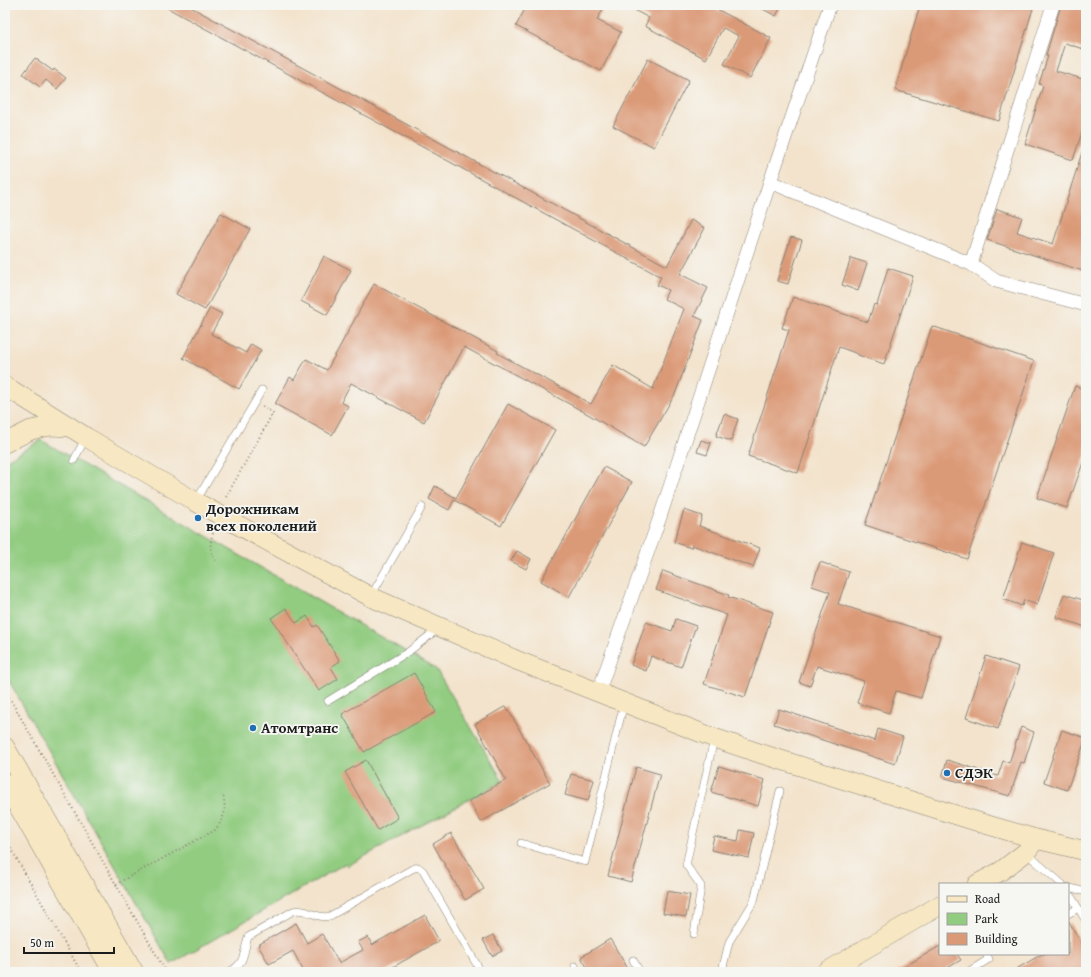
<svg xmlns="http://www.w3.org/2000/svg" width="1091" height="977" viewBox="0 0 1091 977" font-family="'Gentium Book Plus',serif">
	<rect width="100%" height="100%" fill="#f6f6f2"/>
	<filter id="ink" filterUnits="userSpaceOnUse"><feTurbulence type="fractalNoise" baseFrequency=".025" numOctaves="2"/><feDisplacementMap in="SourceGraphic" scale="8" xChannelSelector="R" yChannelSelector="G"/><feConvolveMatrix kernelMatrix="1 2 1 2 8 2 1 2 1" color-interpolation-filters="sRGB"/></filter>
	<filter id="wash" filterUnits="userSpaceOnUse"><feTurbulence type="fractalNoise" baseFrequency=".012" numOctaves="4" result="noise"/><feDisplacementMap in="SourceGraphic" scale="16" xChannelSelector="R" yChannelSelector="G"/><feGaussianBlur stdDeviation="0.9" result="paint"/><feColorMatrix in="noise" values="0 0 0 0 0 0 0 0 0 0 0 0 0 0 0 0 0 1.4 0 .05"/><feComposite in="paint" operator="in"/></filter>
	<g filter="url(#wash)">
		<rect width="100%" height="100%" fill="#f3e3cc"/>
		<path fill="#92cc81" stroke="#57744e" d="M41,440L436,669L503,781L347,866L346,863L171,964L5,674V461Z"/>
		<g id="blocks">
			<g fill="#db9a77">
				<path d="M162,5H187L667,266L691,220L705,228L680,274L708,288L694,316L703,320L675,394L644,447L586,413L464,347L424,422L351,383L341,402L348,406L332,435L275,404L290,377L294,380L306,359L327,370L374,284L498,351L497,353L591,404L613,365L653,389L684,309L664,299L668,290L657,285L661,277Z"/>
				<path d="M527,5H605L597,20L621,32L601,71L516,26Z"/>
				<path d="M640,5H709L771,38L750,78L724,64L739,36L723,28L706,59L645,26L649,18L636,11Z"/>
				<path d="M755,5H782L776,16Z"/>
				<path d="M920,5H1034L999,121L895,90Z"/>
				<path d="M1061,5H1086V50L1065,43L1056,71L1086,80V120L1073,160L1025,144L1043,86L1039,84L1048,56L1046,55Z"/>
				<path d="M35,58L53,71L54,69L66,78L57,89L46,80L40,87L23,74Z"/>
				<path d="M648,59L689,80L654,147L613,126Z"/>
				<path d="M1084,146L1086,147V272L987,240L997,209L1022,217L1017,232L1053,244Z"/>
				<path d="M221,213L250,229L205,310L176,294Z"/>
				<path d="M791,237L802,240L788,284L777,281Z"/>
				<path d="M324,256L351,270L327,315L301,301Z"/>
				<path d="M851,258L867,263L858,291L842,285Z"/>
				<path d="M888,268L913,276L884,364L858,355V354L839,347L798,473L748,456L789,330L782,328L793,297L868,322L874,304L877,305Z"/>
				<path d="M210,308L222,314L211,334L246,353L251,344L261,350L239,389L183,358Z"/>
				<path d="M932,326L1034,361L967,559L865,525Z"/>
				<path d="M1075,386L1086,390V454L1067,508L1037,498Z"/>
				<path d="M508,404L555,430L501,526L454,500L449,510L429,499L435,486L456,498Z"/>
				<path d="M724,414L738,419L731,441L716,436Z"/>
				<path d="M701,440L711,443L707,455L697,452Z"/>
				<path d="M604,467L632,482L569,597L541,581Z"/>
				<path d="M684,510L702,516L699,526L760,548L753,567L692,545L691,548L674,542Z"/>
				<path d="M1022,542L1054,553L1037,605L1024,600L1022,606L1003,599Z"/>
				<path d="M517,551L531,559L526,569L511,561Z"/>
				<path d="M820,562L849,572L838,604L940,636L921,698L896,691L889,713L857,703L864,681L817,666L810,686L799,682L830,592L812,586Z"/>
				<path d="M663,571L729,595L728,597L773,612L745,697L704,684L727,615L656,590Z"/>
				<path d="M1064,594L1086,601V627L1056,617Z"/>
				<path d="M286,608L296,623L307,616L314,627L317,625L340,661L331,667L338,679L319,691L271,618Z"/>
				<path d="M676,619L696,626L681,667L651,656L646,671L631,665L646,622L672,631Z"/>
				<path d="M986,656L1019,667L998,729L966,718Z"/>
				<path d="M414,673L436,712L364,752L342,714Z"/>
				<path d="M506,706L550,783L481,822L469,801L506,780L475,724Z"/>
				<path d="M779,709L875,741L878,729L903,737L895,764L774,724Z"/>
				<path d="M1021,727L1034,732L1024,763L1021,762L1010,796L942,777L947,760L998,776L1003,761L1009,763Z"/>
				<path d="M1062,730L1086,738L1067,790L1044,782Z"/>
				<path d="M366,760L398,818L378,830L345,772Z"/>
				<path d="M719,766L765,780L758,806L711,792Z"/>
				<path d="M636,767L660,774L631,882L608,876Z"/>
				<path d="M571,774L594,780L588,801L565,795Z"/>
				<path d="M740,830L754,833L749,858L711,850L714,836L738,841Z"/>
				<path d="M451,833L484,889L465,900L433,844Z"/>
				<path d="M667,891L690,895L686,917L663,913Z"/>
				<path d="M425,915L439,941L384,972H304L293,951L269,964L258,945L296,923L307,943L322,934L339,963L363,950L358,942L368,937L372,945Z"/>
				<path d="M1068,920L1086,951V968L1079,972H1011L1042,954H1068Z"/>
				<path d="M493,935L502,951L492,956L483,940Z"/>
				<path d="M610,939L630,972H590L581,957Z"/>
				<path d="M940,946V954H957L961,960L941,972H895Z"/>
			</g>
		</g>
	</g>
	<g filter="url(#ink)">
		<use href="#blocks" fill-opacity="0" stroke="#888074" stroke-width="1"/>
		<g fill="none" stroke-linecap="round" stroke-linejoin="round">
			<defs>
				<g id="lane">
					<path d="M74,460L86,437"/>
					<path d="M196,501L262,390"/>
					<path d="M371,596L422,507"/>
					<path d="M328,701L408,652L438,629"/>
					<path d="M521,843L585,862L624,703"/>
					<path d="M1026,853L1062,884"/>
					<path d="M1068,887L1086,892"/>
					<path d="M1068,891L1086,921"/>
					<path d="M1068,914L1078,908"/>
					<path d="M694,934L701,886L686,865L714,739"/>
					<path d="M633,960L640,972"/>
					<path d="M575,966L578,972"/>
					<path d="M229,972C246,963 243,953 248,937L293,911C306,907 317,920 330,916L412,869L418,867L423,871L481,972"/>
					<path d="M724,972L723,967L729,942L754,901L780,791"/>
					<path d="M968,972L989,959L986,954"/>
				</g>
				<g id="street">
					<path d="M770,182L971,264L996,281L1086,305"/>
					<path d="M971,264L1053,5"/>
					<path d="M598,693L660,517L770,182L830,5"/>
				</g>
				<g id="secondary">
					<path d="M5,386L86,437L196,502L282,549L371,597L516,660L714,738L762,754L988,825L1036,839L1086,851"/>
					<path d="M5,443L31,430L50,426L69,427"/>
					<path d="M5,747L134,972"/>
					<path d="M5,783L113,972"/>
					<path d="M977,884L1001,871L1026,852L1036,839"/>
					<path d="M826,972L940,905"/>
				</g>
			</defs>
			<use href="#lane" stroke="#888074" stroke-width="8"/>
			<use href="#street" stroke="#888074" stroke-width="14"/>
			<use href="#secondary" stroke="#888074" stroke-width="20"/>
			<g stroke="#888074" stroke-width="2" stroke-dasharray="1 3" stroke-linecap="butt">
				<path d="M226,497L273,413L262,406"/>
				<path d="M213,533C209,545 210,551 216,562"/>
				<path d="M5,690L166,972"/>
				<path d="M5,838L81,972"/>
				<path d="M116,884L215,830C226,816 226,810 223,794"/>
			</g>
			<use href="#lane" stroke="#fff" stroke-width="7"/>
			<use href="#street" stroke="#fff" stroke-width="13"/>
			<use href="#secondary" stroke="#f7e8c3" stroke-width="19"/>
		</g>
	</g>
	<g fill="#1f6fb2" stroke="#f6f6f2" stroke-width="1.5">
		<circle cx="198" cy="518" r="4"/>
		<circle cx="253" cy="728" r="4"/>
		<circle cx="947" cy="773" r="4"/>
	</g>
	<g text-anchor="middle" stroke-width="3.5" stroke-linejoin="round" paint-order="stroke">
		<g font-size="15" font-weight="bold" fill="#1c1c1c" stroke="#f6f6f2" text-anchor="start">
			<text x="206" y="514">Дорожникам<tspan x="206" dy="17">всех поколений</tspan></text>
			<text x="261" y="733">Атомтранс</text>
			<text x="955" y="778">СДЭК</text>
		</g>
	</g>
	<rect width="1091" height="977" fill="none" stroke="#f6f6f2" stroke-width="20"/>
	<rect x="939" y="883" width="130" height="72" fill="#f6f6f2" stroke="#9f9f9c"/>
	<rect x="947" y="896" width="20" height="6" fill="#f7e8c3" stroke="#9f9f9c"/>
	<text x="975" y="903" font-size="12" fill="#1c1c1c">Road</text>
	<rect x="947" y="913" width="20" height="12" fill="#92cc81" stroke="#9f9f9c"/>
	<text x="975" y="923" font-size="12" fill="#1c1c1c">Park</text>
	<rect x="947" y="933" width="20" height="12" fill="#db9a77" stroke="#9f9f9c"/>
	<text x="975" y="943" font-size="12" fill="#1c1c1c">Building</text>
	<path d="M24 947v6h90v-6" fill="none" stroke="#1c1c1c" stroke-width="2"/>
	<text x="30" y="947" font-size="12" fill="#1c1c1c" stroke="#f6f6f2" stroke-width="3" paint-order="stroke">50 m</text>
</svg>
